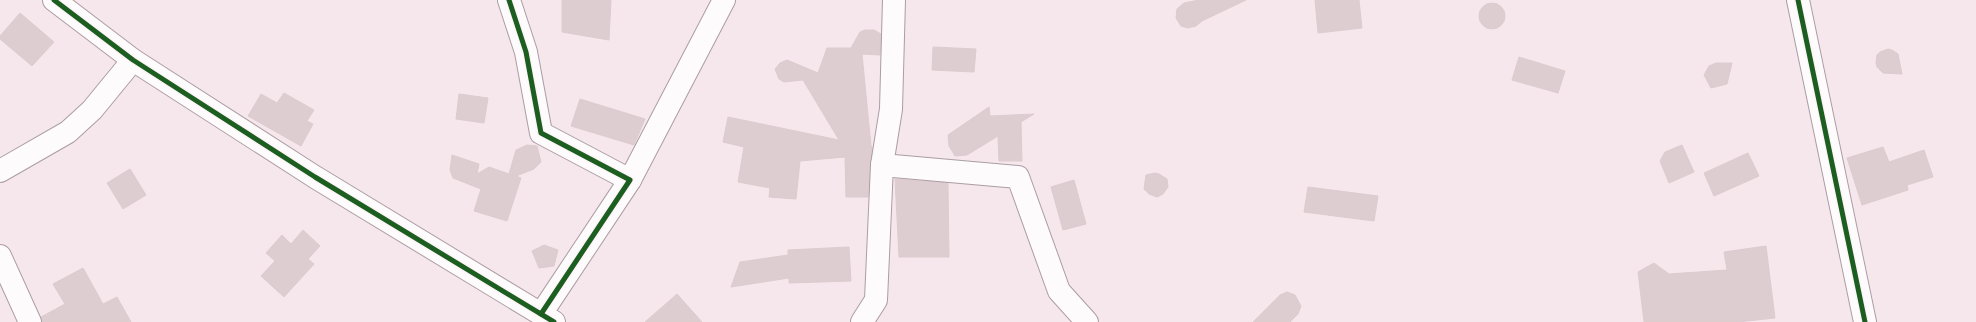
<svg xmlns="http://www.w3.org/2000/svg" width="1976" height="322" viewBox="0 0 1976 322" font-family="'Source Sans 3',sans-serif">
	<rect width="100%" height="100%" fill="#f6e7ed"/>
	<g fill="#decdd0" stroke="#dccccf">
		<path d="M562,0H611L609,40L562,32Z"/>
		<path d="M1199,0H1246L1202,21L1196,26L1188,28L1181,26L1176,18L1177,9L1184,3Z"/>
		<path d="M1315,0H1359L1362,28L1318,33Z"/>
		<circle cx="1492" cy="16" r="13"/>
		<path d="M20,13L54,42L32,66L0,39V36Z"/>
		<path d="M865,30H874L881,34L880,55L862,54L871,146L872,147L868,197H846L845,157L800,161L796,199L769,197L770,188L738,182L744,147L723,142L728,117L839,140L803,80L784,82L779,79L775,69L780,63L787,60L818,73L827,48H851L860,32Z"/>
		<path d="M933,47L976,49L974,72L932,70Z"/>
		<path d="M1888,49L1892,50L1898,54L1902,74L1883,73L1877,67L1876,63L1877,55L1880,52Z"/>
		<path d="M1519,57L1565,71L1558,93L1512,80Z"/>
		<path d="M1716,63H1732L1727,84L1711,88L1704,75L1709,66Z"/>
		<path d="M284,93L314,110L307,121L313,124L301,146L248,116L261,94L277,103Z"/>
		<path d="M459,94L488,98L484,123L456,119Z"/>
		<path d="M580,99L645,119L634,145L571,126Z"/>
		<path d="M989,107L990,116L1034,114L1021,122L1022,161H999L998,136L967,155L955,156L949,146L948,135Z"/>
		<path d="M527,145L537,146L541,162L534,169L516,176L521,178L507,221L474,211L481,189L453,178L450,170L452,155L479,164L477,174L489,167L509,174L516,150Z"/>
		<path d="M1682,145L1694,172L1669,183L1660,161L1665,152Z"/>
		<path d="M1883,147L1889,162L1924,150L1933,177L1907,185L1908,190L1862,205L1847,158Z"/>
		<path d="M1748,153L1759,176L1714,196L1704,173Z"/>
		<path d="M130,169L146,195L123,209L107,183Z"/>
		<path d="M1155,173L1159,174L1167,179L1168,187L1163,194L1157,197L1149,194L1144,189L1146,175Z"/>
		<path d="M895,179L948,183L949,257H899Z"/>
		<path d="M1074,180L1086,224L1063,230L1051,187Z"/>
		<path d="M1308,187L1378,196L1374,221L1304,212Z"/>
		<path d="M303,230L320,246L308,259L314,264L284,297L261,276L275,261L266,253L282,235L291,244Z"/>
		<path d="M544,245L558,250L554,266L539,268L532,251Z"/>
		<path d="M1766,246L1775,318L1738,322H1644L1638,272L1654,263L1669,274L1727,270L1724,252Z"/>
		<path d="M849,247L851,281L789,283V278L731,287L740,262L788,255V250Z"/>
		<path d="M83,268L103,304L117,297L131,322H42L41,317L65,304L53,284Z"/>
		<path d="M1287,292L1295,295L1301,306L1298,314L1290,322H1253L1280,295Z"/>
		<path d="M677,294L702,322H645Z"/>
	</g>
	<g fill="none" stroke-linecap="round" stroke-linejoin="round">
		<defs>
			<g id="minor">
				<path d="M54,0L133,60L315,177L554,322"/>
				<path d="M509,0L526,52L541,133L630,180L541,314"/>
				<path d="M1798,0L1865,322"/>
				<path d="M882,165L1018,177L1059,291L1087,322"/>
				<path d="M0,171L68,132L92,110L133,60"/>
				<path d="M630,180L724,0"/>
				<path d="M0,256L30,322"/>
				<path d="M862,322L876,300L882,165L891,109L894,0"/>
			</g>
		</defs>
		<use href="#minor" stroke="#ab9da3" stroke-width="24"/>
		<use href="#minor" stroke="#fefbfc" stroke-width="22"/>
		<defs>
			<g id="cycleway">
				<path d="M54,0L133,60L315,177L554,322"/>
				<path d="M509,0L526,52L541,133L630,180L541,314"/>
				<path d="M1798,0L1865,322"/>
			</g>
		</defs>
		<use href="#cycleway" stroke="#fdf4f8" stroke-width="8"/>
		<use href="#cycleway" stroke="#1b5e20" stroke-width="5"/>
	</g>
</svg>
